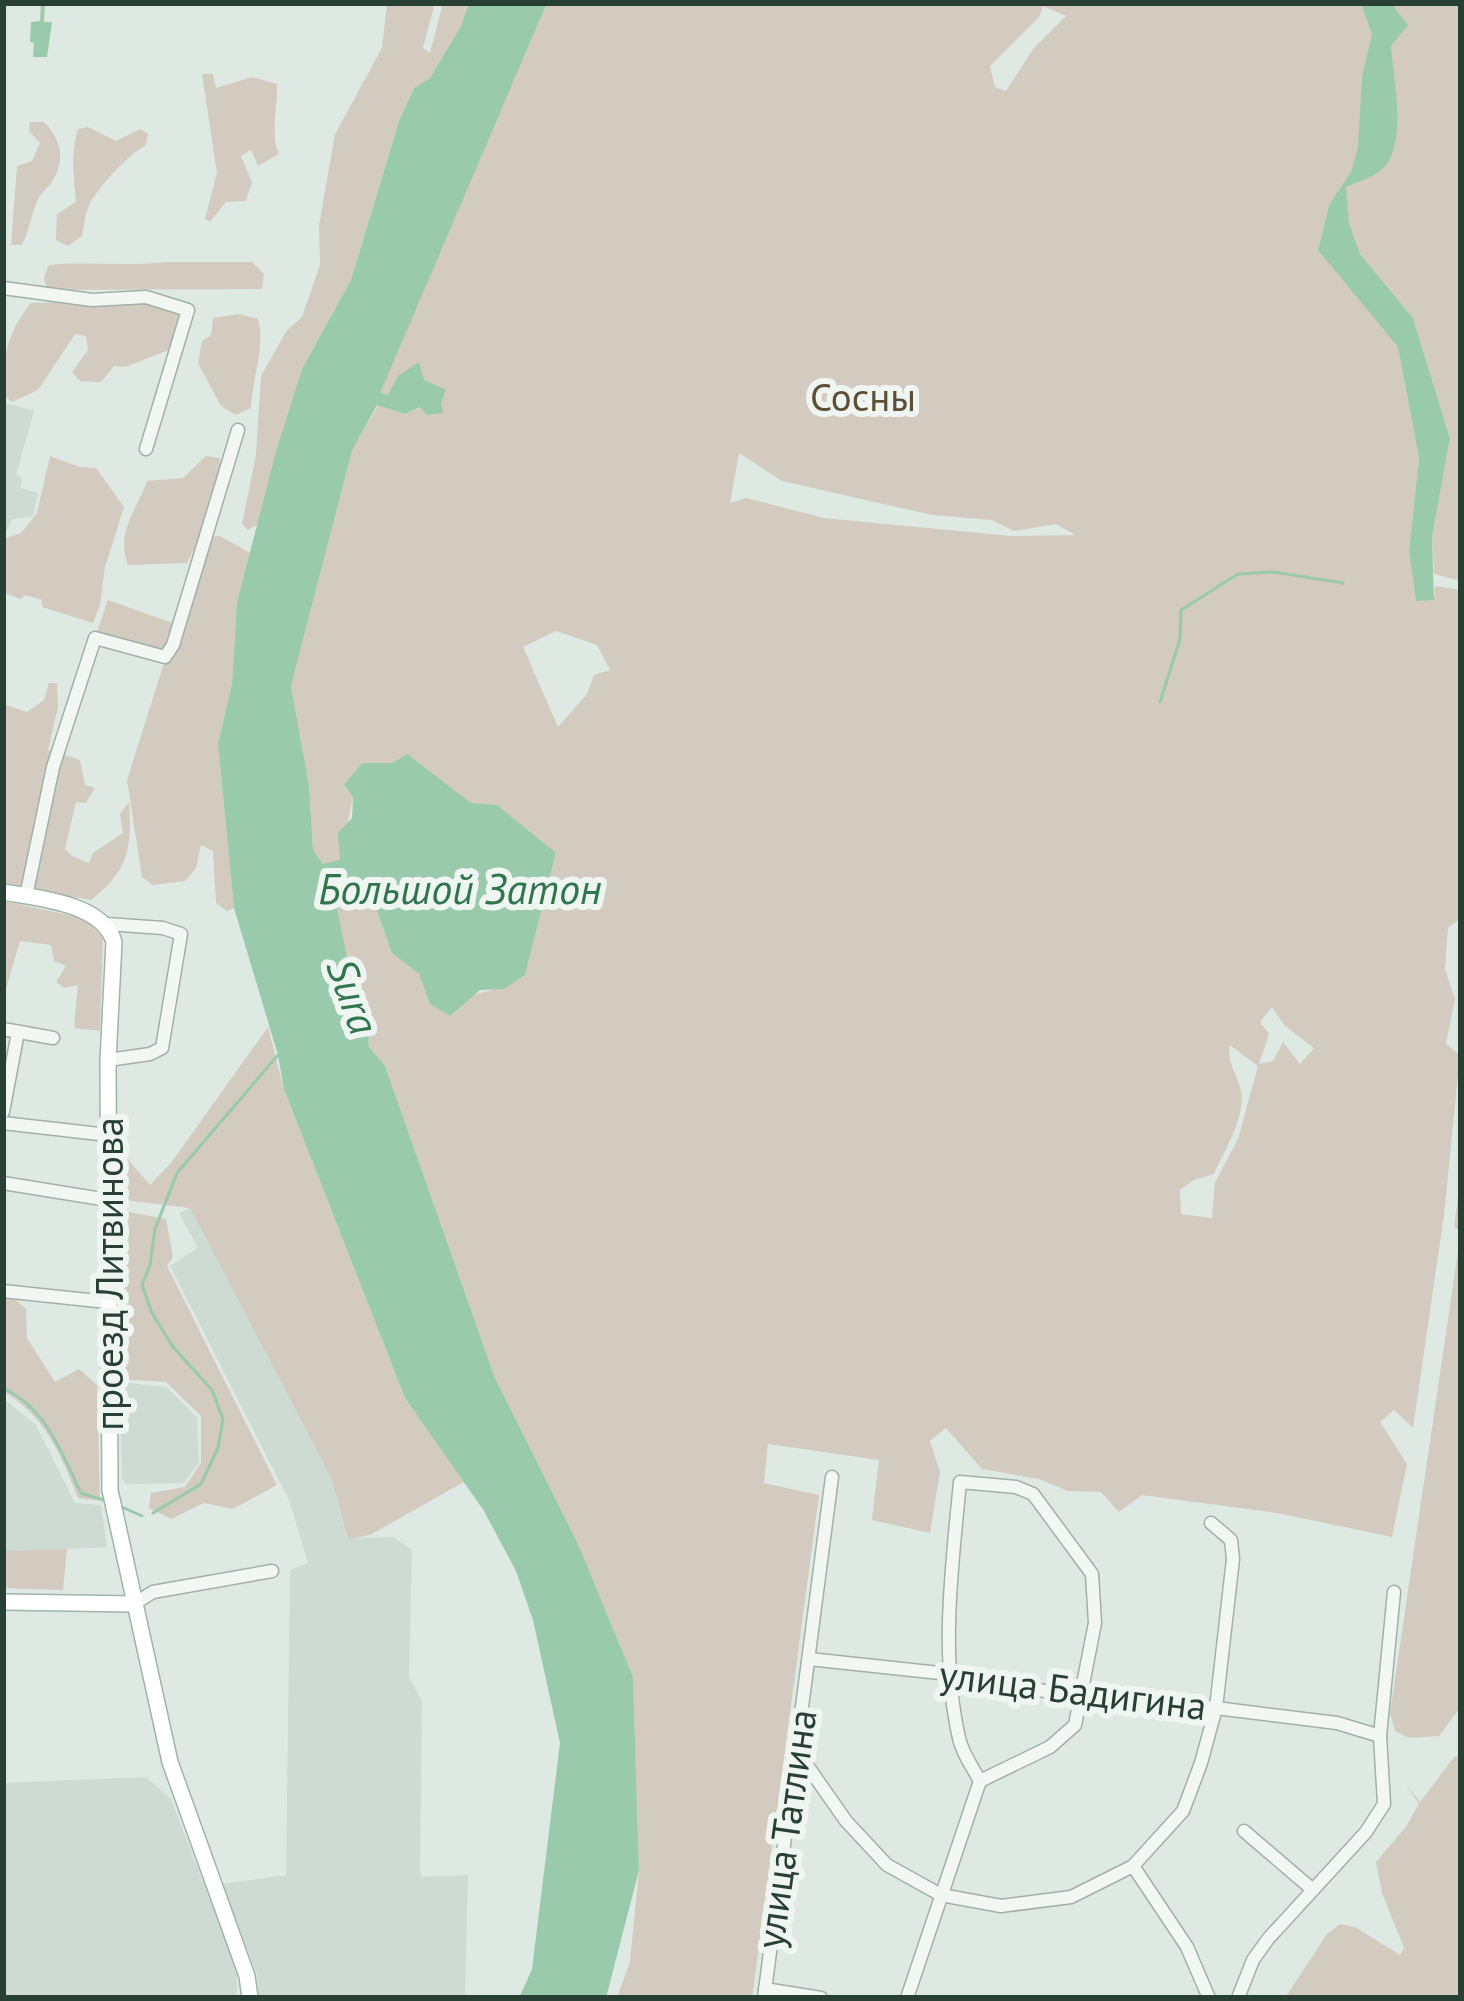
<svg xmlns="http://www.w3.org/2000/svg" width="1464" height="2001" viewBox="0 0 1464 2001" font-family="'PT Sans',sans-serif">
	<rect width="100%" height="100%" fill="#dfe9e4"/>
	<g fill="#cddbd3">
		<path d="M3,402L34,411L16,475L22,478L20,488L38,493L33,516L11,520L3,541Z"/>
		<path d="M190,1208L331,1478L347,1538L393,1537L412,1550L409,1677L422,1701L420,1869L422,1877L468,1875L465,1998H259L257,1974L222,1884L286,1875L290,1570L308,1563L289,1500L170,1266L198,1248L179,1213Z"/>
		<path d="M119,1382L166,1387L197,1417L199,1463L184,1483L126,1484L122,1479Z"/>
		<path d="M3,1398L36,1425L75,1503L101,1505L107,1547L3,1552Z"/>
		<path d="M146,1777L171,1799L237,1971V1998H3V1783Z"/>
	</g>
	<g fill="#d3cbc0" fill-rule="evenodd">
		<path d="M387,3H435L423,48L430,53L443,3H469L461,26L430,78L414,88L399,121L351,280L302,369L257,525L248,530L242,524L256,455L261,376L287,330L302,317L320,265L319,225L335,134L382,48Z"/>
		<path d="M547,3H1461V581L1434,574L1432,537L1450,437L1413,318L1360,254L1349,223L1345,186L1329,205L1318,249L1398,346L1419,458L1409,551L1416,600H1434L1435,586L1461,590V918L1448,928L1445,969L1455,999L1446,1044L1460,1055L1444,1215L1413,1428L1394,1410L1380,1422L1407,1464L1392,1537L1277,1513L1142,1495L1119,1512L1101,1492L1068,1491L1039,1479L982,1469L946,1428L930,1441L940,1472L930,1533L872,1520L879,1460L768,1444L764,1483L819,1495L752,1998H617L630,1961L639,1870L633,1677L579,1546L495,1378L385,1066L369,1047L365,995L349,967L331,884L342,877L367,882L392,953L419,974L430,1004C462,995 498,994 525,975L556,853L471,804L406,755L392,763H362L344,786L353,797L340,860L324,865L313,850L309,785L291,686L352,451L378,405L405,414L421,407L443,413L379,393ZM1043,6L1066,16L1033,49L1006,91L995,87L990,66L1039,17ZM739,453L782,481L932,515L992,520L1014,531L1056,524L1075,535L1011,536L824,518L746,498L730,503ZM556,631L597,645L610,670L594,675L587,694L558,727L523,647ZM1272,1007L1285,1026L1314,1048L1300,1064L1283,1042L1273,1061L1259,1064L1269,1034L1260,1022ZM1230,1045L1258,1066L1238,1139L1215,1182L1212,1218L1181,1214L1180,1190L1194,1180L1214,1174C1224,1151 1246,1117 1241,1091C1237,1072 1226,1064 1230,1045Z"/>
		<path d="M202,74H213L216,88L252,77L277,84C278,106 270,135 279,154L258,166L251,150L241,156L252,182L246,201L226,202L210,222L205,219L217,173Z"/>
		<path d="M30,122H44C62,140 66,161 51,183C48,187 40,194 38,199C31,214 30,230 22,245H11L17,166L32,161L40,143L29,131Z"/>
		<path d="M88,127L116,141L140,129L148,134L146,145C128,155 99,186 89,205C85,214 84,227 82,236L68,246L56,240L57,214L76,202C74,175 70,156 78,129Z"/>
		<path d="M165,262H252L264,274L262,289L47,290L44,277L49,265C88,261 126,267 165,262Z"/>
		<path d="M125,300L180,310L183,322L169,350L125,367L114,366L101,382L80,381L72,372L88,350L86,336L75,334L38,390L12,402L3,394C3,355 7,333 31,303Z"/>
		<path d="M238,314L258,319C266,348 252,377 251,408L236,415L221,406L198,363L202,341L211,335L213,318Z"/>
		<path d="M50,456L80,467L96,468L124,507L105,567L100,605L93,623L42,607V600L25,595L20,599L3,592V539L21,533L37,513Z"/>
		<path d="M206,456L220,458C220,494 204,531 187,563L128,565C115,533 137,510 147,481L183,478Z"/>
		<path d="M220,536L250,553L237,602L232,684L218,744L234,908L227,911L216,903L213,851L201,845L196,868L185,881L153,885L142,877L127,780L164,663L177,645L211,537Z"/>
		<path d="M108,600L175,624L165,653L101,636L97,631Z"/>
		<path d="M49,683H57L58,707L48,750L80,760L85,785L95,788L86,803L76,802L65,849L72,856L89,863L93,853L123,833L120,814L129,802C132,848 129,870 91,900L3,885V704L27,712L44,700Z"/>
		<path d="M3,901L83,918L103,937L100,1031L74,1028L78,985L64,988L56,982L66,966L54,961L51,945L20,941L3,1000Z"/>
		<path d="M268,1027L284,1089L405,1398L464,1482L370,1535L348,1539L331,1478L190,1208L124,1200L116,1176L119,1149L150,1185L171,1163Z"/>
		<path d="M1461,1174V1706L1405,1783L1420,1802L1455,1756H1461V1998H1285L1327,1934L1340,1924L1355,1927L1400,1955L1404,1948L1382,1893L1376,1862L1405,1828L1419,1804L1405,1783L1439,1736L1409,1738L1395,1731L1390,1713L1461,1231L1454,1227Z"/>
		<path d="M118,1210L166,1219L173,1257L167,1266L277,1485L233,1509L204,1503L171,1519L149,1508L151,1493L185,1487L201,1463V1416L166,1382L117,1379Z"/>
		<path d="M3,1295L11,1296L26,1309L27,1338L55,1382L79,1369L97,1385L100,1501L78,1498C61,1454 45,1416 3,1391Z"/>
		<path d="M67,1549L63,1590L3,1588V1551Z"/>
	</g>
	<g fill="#99caab">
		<path d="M41,3H45L44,22H52L47,57H33L34,43L30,42L31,22L40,21Z"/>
		<path d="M469,3H547L380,393L388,395L398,376L419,362L424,380L446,390L441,403L443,413L427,415L420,407L405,414L377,405L352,451L291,686L309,785L313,850L323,864L340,860L338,833L352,818L353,797L344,785L362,763H392L407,754L471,803L497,805L556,853L525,975L504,989L480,990L450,1016L430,1004L419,974L392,953L367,882L343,877L332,884L349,967L365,995L369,1047L385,1066L495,1378L579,1546L633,1677L639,1870L606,1998H519L532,1969L560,1743L533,1620L516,1571L484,1511L405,1398L284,1089L278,1055L234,908L218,744L232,684L237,602L276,452L302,369L351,280L399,121L414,88L430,78L461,26Z"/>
		<path d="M1361,3H1391L1408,25L1391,46C1393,78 1409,147 1381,170C1372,178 1356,182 1346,187L1349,223L1360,254L1413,318L1450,438L1432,537L1434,600L1416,601L1409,551L1419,458L1398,347L1318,250L1329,205L1351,172L1358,148L1362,77L1372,34Z"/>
	</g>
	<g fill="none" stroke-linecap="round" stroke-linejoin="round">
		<g stroke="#99caab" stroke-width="3">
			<path d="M1160,702L1180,639L1181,610L1238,574L1273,572L1343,583"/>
			<path d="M3,1388C47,1409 61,1452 81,1493L107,1501"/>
			<path d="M122,1507L142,1516"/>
			<path d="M153,1513L201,1484L218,1448L223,1419L212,1390L173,1347L152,1313L142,1285L150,1265L155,1229L177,1173L278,1055"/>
		</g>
		<defs>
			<g id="minor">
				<path d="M3,288L92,300L146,297L188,310L146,449"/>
				<path d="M26,896L53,767L95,638L165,657L173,645L238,430"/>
				<path d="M107,924L163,928L181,934L162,1048L150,1054L108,1060"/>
				<path d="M3,1029L53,1038"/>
				<path d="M3,1112L18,1032"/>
				<path d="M3,1123L108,1135"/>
				<path d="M3,1183L108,1200"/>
				<path d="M3,1291L107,1302"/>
				<path d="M134,1604L153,1592L272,1571"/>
				<path d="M809,1659L949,1674L1079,1697L1216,1708L1337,1723L1380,1736"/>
				<path d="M797,1751L846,1821L887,1865L941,1895L1001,1906L1071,1897L1133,1866L1183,1811L1201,1763L1216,1708L1233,1559L1231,1540L1211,1523"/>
				<path d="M1244,1831L1313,1890"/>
				<path d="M1133,1866L1187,1947L1209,1998"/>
				<path d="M765,1989L821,1998"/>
				<path d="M764,1998L832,1477"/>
				<path d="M907,1998L980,1781L1050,1747L1075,1725L1095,1623L1092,1574L1033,1494L1016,1487L960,1482C952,1566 940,1655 959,1738C962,1753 973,1768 980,1781"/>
				<path d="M1238,1998L1253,1960L1268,1939L1366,1832L1384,1804L1380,1736L1394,1592"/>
			</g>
			<g id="major">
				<path d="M3,892C37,898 103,903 114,942L108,1060L110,1490L170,1762L247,1976L250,1998"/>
				<path d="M3,1602L134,1604"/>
			</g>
		</defs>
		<use href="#minor" stroke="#a1b0a8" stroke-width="15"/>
		<use href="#major" stroke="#9eb5a8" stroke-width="18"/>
		<use href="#minor" stroke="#f2f7f4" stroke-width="12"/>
		<use href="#major" stroke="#fff" stroke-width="15"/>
	</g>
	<g text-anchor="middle" stroke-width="12" stroke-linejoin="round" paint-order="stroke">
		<g font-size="39" fill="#5c4f35" stroke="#eff6f2">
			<text x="863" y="411">Сосны</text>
		</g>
		<g font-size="39" fill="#284034" stroke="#eff6f2">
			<text transform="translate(109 1274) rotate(-90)" y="14">проезд Литвинова</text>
			<text transform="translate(1073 1690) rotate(7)" y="14">улица Бадигина</text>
			<text transform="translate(786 1829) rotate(-82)" y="14">улица Татлина</text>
		</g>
		<g font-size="42" font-style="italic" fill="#31754d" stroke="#eff6f2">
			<text x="460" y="904">Большой Затон</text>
			<text transform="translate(353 996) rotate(70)" y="15">Sura</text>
		</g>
	</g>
	<rect width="1464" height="2001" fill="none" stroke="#284034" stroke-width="12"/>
</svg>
